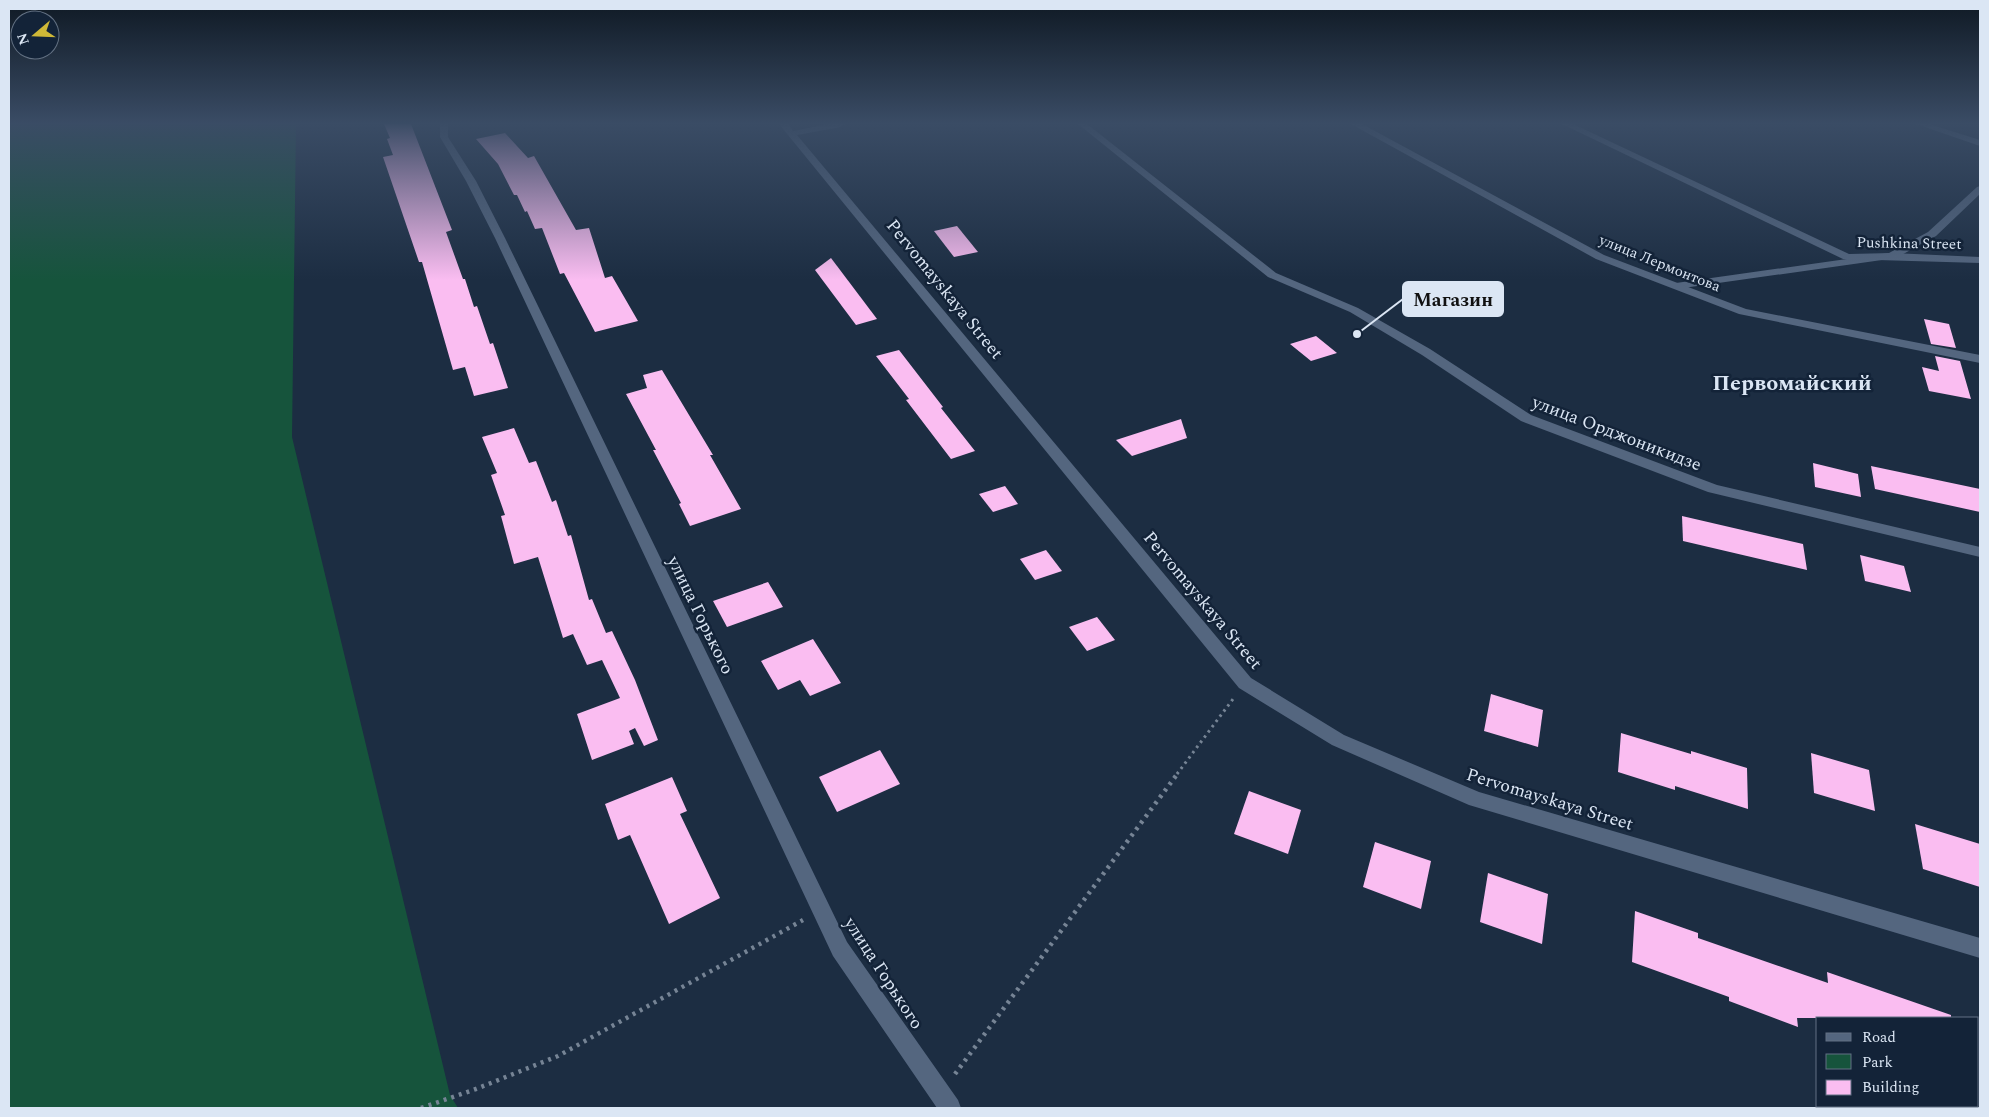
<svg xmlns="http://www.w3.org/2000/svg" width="1989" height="1117" viewBox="0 0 1989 1117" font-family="Spectral,serif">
	<rect width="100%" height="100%" fill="#1c2d42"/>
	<path fill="#16543c" d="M9,124H296L292,437L450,1095L458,1108H9Z"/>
	<g fill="#fabdf1">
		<path d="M384,124H411L452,230L446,232L463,279H465L474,307L477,306L490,344L493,343L508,388L474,396L465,367L453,370L422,262H419L383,157L393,155L387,139L390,138Z"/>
		<path d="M505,133L528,158L534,156L576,230L589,228L605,278L612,276L638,321L595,332L564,273L560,274L542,228L535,229L527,211L525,212L517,195H514L498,164L476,139Z"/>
		<path d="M957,226L978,252L954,257L934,231Z"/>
		<path d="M831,258L877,319L856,325L815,270Z"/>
		<path d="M1924,319L1949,324L1956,348L1931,344Z"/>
		<path d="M1316,336L1337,353L1311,361L1290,344Z"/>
		<path d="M899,350L943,407L941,408L975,451L951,459L906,400L909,399L876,356Z"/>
		<path d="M1935,356L1960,361L1971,399L1929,391L1922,367L1939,371Z"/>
		<path d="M662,370L713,455H710L741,509L690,526L679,504L681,503L653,450H656L626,394L647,388L643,375Z"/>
		<path d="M1181,419L1187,438L1132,456L1116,440Z"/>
		<path d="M514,428L529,463L536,461L552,502L556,500L568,536L571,535L589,600L592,599L606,633L612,631L635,680L658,740L644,746L635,728L629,731L634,744L592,760L577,714L620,698L602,660L587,665L573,634L563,638L538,557L514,564L501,516L505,515L491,475L497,473L482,437Z"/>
		<path d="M1813,463L1858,474L1861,497L1815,487Z"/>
		<path d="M1871,466L1980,489V512L1875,489Z"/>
		<path d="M1005,486L1018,504L993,512L979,494Z"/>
		<path d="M1682,516L1803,544L1807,570L1683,541Z"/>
		<path d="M1046,550L1062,571L1035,580L1020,559Z"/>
		<path d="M1860,555L1904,566L1911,592L1865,581Z"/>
		<path d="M768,582L783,607L727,627L713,601Z"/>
		<path d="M1097,617L1115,640L1087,651L1069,627Z"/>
		<path d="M813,639L841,683L810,696L800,680L778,690L761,661Z"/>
		<path d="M1491,694L1543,710L1538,747L1484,731Z"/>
		<path d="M1621,733L1691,754V751L1747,768L1748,809L1675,786V790L1618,772Z"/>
		<path d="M880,750L900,784L837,812L819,777Z"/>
		<path d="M1811,753L1869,770L1875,811L1814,793Z"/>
		<path d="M672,777L687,811L680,814L720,898L669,924L630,835L618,840L605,804Z"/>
		<path d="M1249,791L1301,810L1288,854L1234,834Z"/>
		<path d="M1915,824L1980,844V887L1923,869Z"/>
		<path d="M1375,842L1431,861L1421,909L1363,887Z"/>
		<path d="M1488,873L1548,894L1542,944L1480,922Z"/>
		<path d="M1635,911L1698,933V938L1828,983L1827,972L1951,1015V1018H1797L1798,1027L1729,1001V997L1632,962Z"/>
	</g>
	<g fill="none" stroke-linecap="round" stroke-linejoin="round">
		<path stroke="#768495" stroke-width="3" stroke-dasharray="2.5 4" stroke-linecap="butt" d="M1177,774L1233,699"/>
		<g stroke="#768495" stroke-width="4.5" stroke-dasharray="3 5" stroke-linecap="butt">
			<path d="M955,1074L1178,773"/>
			<path d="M421,1108L476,1089L558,1056L803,920"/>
		</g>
		<path fill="#54667f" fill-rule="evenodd" d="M1980,186V194L1936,236L1896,258L1676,289L1670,286L1676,283L1889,253L1928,232L1977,187Z"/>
		<g fill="#54667f" fill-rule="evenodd">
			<path d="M440,124H448V137L476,181L505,238L847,942L958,1100L961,1108H937L833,956L495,238L466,181L440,137Z"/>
			<path d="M779,124H788L793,131L828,124H845L841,127L797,135L1251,678L1344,735L1479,792L1980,938V958L1469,805L1332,745L1239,688Z"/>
			<path d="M1078,124H1087L1276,273L1358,308L1430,349L1531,415L1717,485L1980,547V557L1708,492L1521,421L1422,355L1350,312L1268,277Z"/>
			<path d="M1351,124H1362L1604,255L1746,309L1980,355V363L1739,314L1596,259Z"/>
			<path d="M1562,124H1573L1849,254L1892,253L1980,257V263L1843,259Z"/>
			<path d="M1916,124H1929L1980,140V146Z"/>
		</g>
	</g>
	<linearGradient id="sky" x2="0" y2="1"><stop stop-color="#0f1924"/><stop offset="0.44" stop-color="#3a4c65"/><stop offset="1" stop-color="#3a4c65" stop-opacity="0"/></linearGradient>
	<rect width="1989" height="280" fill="url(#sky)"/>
	<g text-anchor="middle" stroke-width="5" stroke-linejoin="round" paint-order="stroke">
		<g font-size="15" fill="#dbe6f4" stroke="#132338">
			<text transform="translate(1909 243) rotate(1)" y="5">Pushkina Street</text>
			<text transform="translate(1660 263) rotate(22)" y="5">улица Лермонтова</text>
		</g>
		<g font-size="18" fill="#dbe6f4" stroke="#132338">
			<text transform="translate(945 289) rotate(51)" y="6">Pervomayskaya Street</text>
			<text transform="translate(1617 433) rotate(21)" y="6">улица Орджоникидзе</text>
			<text transform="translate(1203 600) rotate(50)" y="6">Pervomayskaya Street</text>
			<text transform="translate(701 615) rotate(64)" y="6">улица Горького</text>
			<text transform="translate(1550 799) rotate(17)" y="6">Pervomayskaya Street</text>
			<text transform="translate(884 973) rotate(57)" y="6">улица Горького</text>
		</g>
		<g font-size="22" font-weight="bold" fill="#dbe6f4" stroke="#132338">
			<text x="1792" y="390">Первомайский</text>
		</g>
	</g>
	<path fill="none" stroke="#dbe6f4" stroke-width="2" d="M1357 334L1403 299"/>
	<circle fill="#dbe6f4" stroke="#132338" stroke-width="2" cx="1357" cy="334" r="5"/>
	<rect fill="#dbe6f4" stroke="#dbe6f4" stroke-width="2" x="1403" y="282" width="100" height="34" rx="5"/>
	<g font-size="19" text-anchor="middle" font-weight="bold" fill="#111">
		<text x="1453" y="306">Магазин</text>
	</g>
	<rect width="1989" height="1117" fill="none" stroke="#dbe6f4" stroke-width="20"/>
	<rect x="1816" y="1017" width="162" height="90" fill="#132338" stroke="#637183"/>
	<rect x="1826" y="1033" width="25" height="8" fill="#54667f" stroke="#637183"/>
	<text x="1862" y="1042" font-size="15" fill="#dbe6f4">Road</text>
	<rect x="1826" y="1054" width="25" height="15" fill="#16543c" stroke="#637183"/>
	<text x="1862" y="1067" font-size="15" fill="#dbe6f4">Park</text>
	<rect x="1826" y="1080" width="25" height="15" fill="#fabdf1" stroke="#637183"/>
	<text x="1862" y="1092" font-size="15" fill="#dbe6f4">Building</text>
	<g transform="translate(35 35) rotate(251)"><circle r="24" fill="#132338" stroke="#637183"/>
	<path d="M0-4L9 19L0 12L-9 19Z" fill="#cfb837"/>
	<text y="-8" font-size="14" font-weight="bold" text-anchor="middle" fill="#dbe6f4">N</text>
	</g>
</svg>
